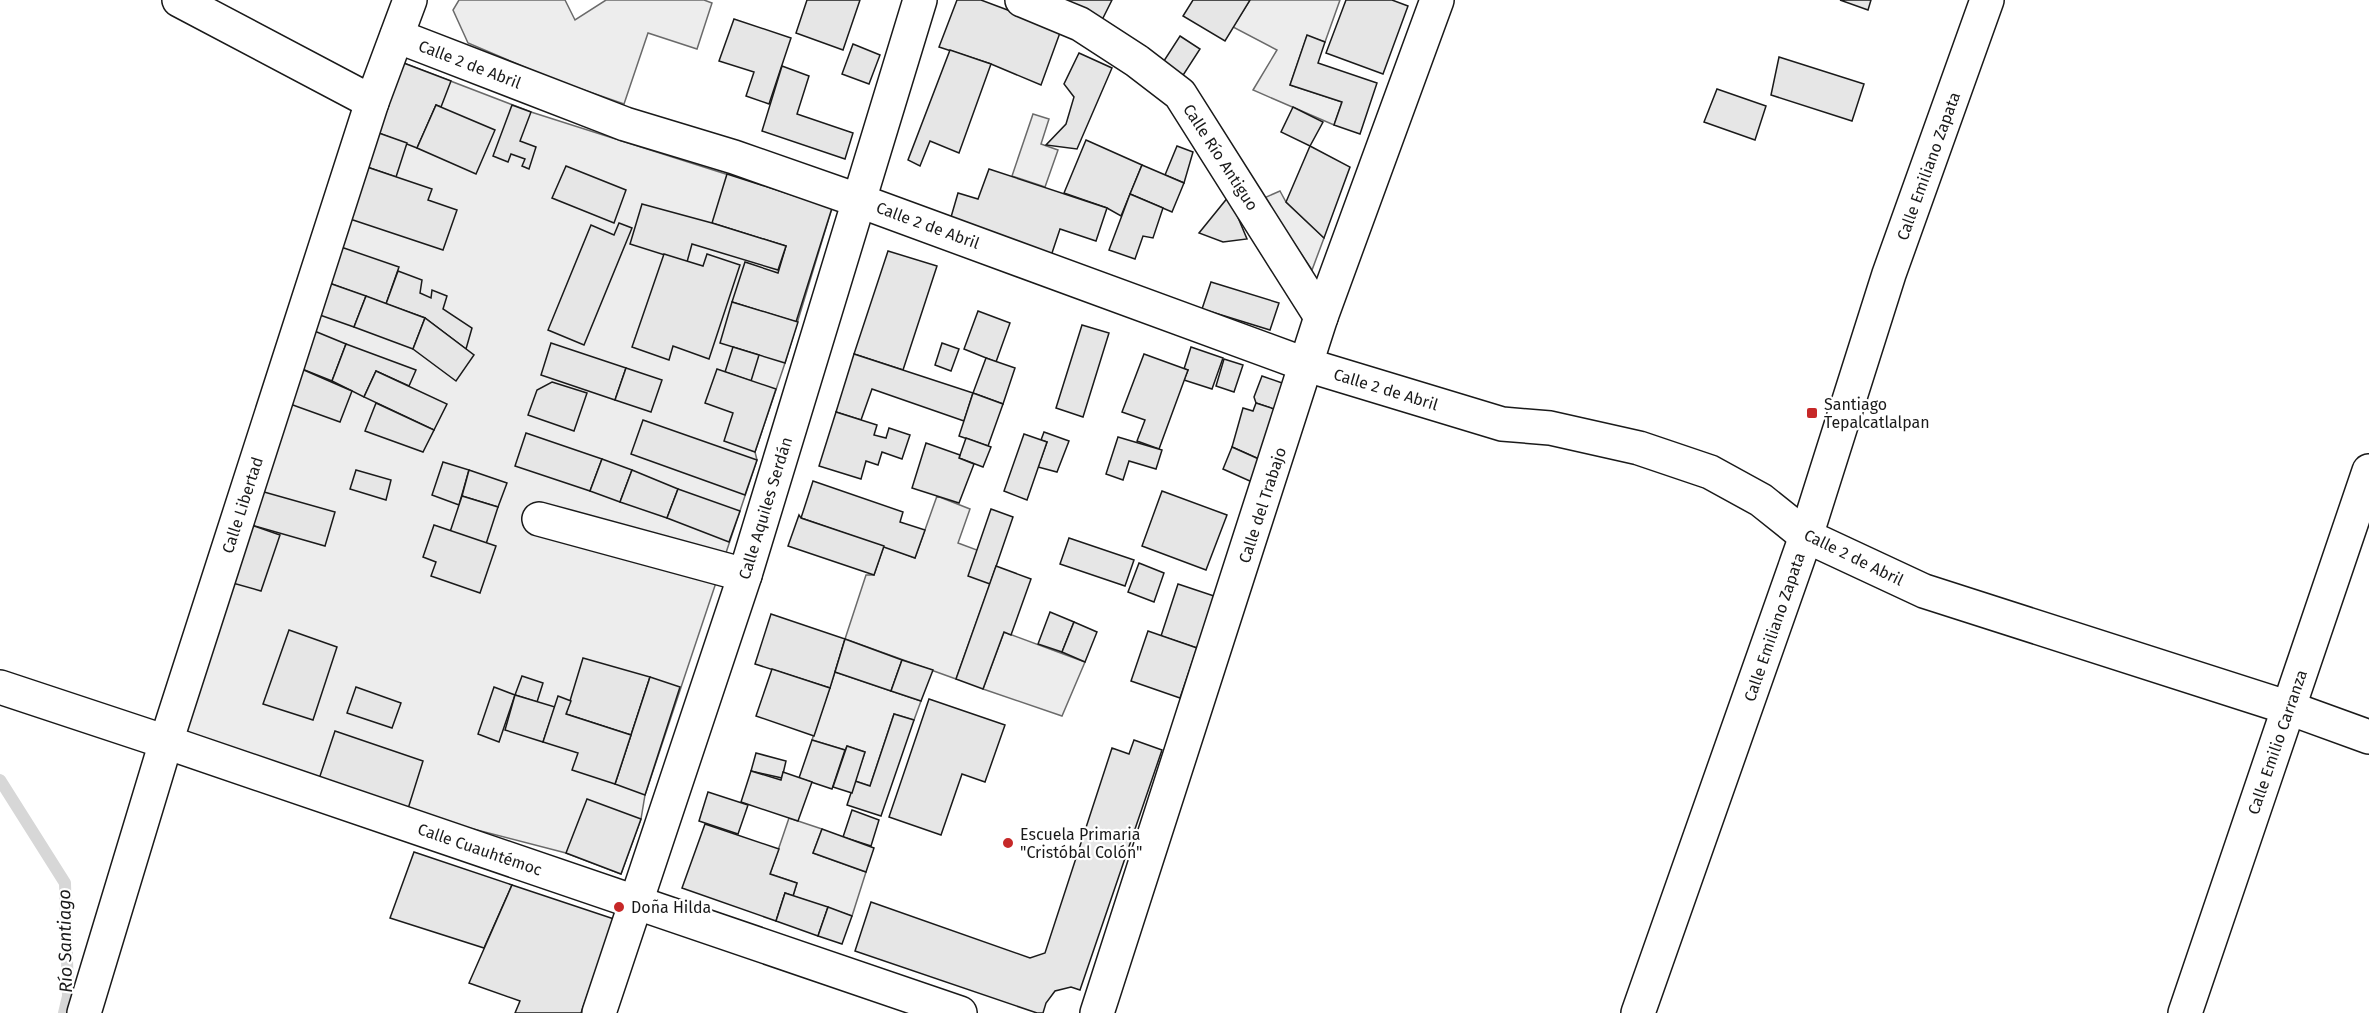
<svg xmlns="http://www.w3.org/2000/svg" width="2369" height="1013" viewBox="0 0 2369 1013" font-family="'Fira Sans',sans-serif">
	<rect width="100%" height="100%" fill="#fff"/>
	<g fill="#ededed" stroke="#6a6a6a" stroke-width="1.5">
		<path d="M459,0H565L575,20L606,0H704L712,3L697,49L648,33L624,104L555,80L468,43L453,10Z"/>
		<path d="M1250,0H1340L1325,42L1307,36L1290,85L1342,102L1334,125L1253,90L1277,50L1233,27Z"/>
		<path d="M401,62L531,112L832,208L785,363L755,452L757,460L645,795L641,819L621,874L566,853L407,812L184,732Z"/>
		<path d="M1033,114L1049,119L1041,144L1058,150L1045,187L1012,176Z"/>
		<path d="M1280,191L1286,202L1324,238L1312,270L1264,198Z"/>
		<path d="M937,496L970,509L958,543L977,550L990,584L956,679L845,639L866,575H874L884,546L915,558Z"/>
		<path d="M1004,632L1085,662L1062,716L983,689Z"/>
		<path d="M835,672L921,701L914,720L894,714L870,786L855,781L865,752L847,746L845,750L812,740Z"/>
		<path d="M789,818L822,829L813,853L866,872L852,916L793,896L797,883L770,874Z"/>
	</g>
	<g fill="none" stroke-linecap="round" stroke-linejoin="round">
		<path stroke="#d7d7d7" stroke-width="12" d="M0,780L65,883L68,996L64,1013"/>
	</g>
	<g fill="#e6e6e6" stroke="#1a1a1a" stroke-width="1.5">
		<path d="M807,0H860L843,50L796,33Z"/>
		<path d="M957,0H981L1061,30L1041,85L991,64L939,47Z"/>
		<path d="M1052,0H1112L1100,24Z"/>
		<path d="M1193,0H1250L1225,41L1183,16Z"/>
		<path d="M1346,0H1392L1408,6L1383,74L1326,53Z"/>
		<path d="M1840,0H1871L1868,10Z"/>
		<path d="M734,19L791,38L769,104L746,96L754,72L719,61Z"/>
		<path d="M1307,35L1325,42L1318,63L1377,83L1360,134L1334,125L1342,102L1290,85Z"/>
		<path d="M1180,36L1200,49L1180,80L1160,67Z"/>
		<path d="M853,44L880,55L869,84L842,74Z"/>
		<path d="M950,50L991,64L959,153L930,141L920,166L908,160Z"/>
		<path d="M1079,53L1112,68L1077,149L1046,145L1066,124L1074,97L1064,84Z"/>
		<path d="M1779,57L1864,84L1852,121L1771,95Z"/>
		<path d="M401,62L451,81L441,107L436,105L417,148L376,132Z"/>
		<path d="M782,66L809,76L797,114L853,133L845,159L762,131Z"/>
		<path d="M1717,89L1766,106L1755,140L1704,122Z"/>
		<path d="M436,105L495,130L476,174L417,148Z"/>
		<path d="M512,105L531,112L520,141L536,147L529,169L522,166L525,159L511,154L508,162L493,156Z"/>
		<path d="M1293,107L1323,122L1310,146L1281,132Z"/>
		<path d="M376,132L407,143L396,177L364,166Z"/>
		<path d="M1086,140L1142,165L1121,216L1107,208L1064,193Z"/>
		<path d="M1177,146L1193,152L1184,183L1165,175Z"/>
		<path d="M1310,146L1350,167L1324,238L1286,202Z"/>
		<path d="M1142,165L1184,183L1172,212L1130,194Z"/>
		<path d="M364,166L432,189L428,200L457,210L443,250L347,218Z"/>
		<path d="M566,166L626,190L614,223L552,198Z"/>
		<path d="M989,169L1107,208L1096,241L1060,229L1051,256L949,224L958,193L978,199Z"/>
		<path d="M727,174L832,208L796,322L732,302L745,262L778,273L786,246L712,223Z"/>
		<path d="M1130,194L1163,208L1153,238L1143,236L1135,259L1109,250Z"/>
		<path d="M1229,196L1247,239L1223,242L1199,233Z"/>
		<path d="M642,204L712,223L786,246L778,270L692,244L687,262L630,244Z"/>
		<path d="M619,223L632,228L584,345L548,330L591,225L614,235Z"/>
		<path d="M341,247L399,267L386,304L329,283Z"/>
		<path d="M888,251L937,266L903,370L854,354Z"/>
		<path d="M664,254L703,266L707,254L740,265L709,359L673,346L669,360L632,347Z"/>
		<path d="M398,271L422,280L420,293L431,298L432,290L447,296L443,309L472,328L466,349L425,318L386,304Z"/>
		<path d="M1211,282L1279,303L1270,330L1202,309Z"/>
		<path d="M329,283L366,296L354,327L317,314Z"/>
		<path d="M366,296L425,318L413,349L354,327Z"/>
		<path d="M732,302L798,322L785,363L720,343Z"/>
		<path d="M978,311L1010,323L996,362L964,349Z"/>
		<path d="M425,318L474,355L456,381L413,349Z"/>
		<path d="M1082,325L1109,333L1083,417L1056,408Z"/>
		<path d="M312,330L346,344L332,381L297,367Z"/>
		<path d="M551,343L626,368L615,400L541,375Z"/>
		<path d="M942,343L959,349L951,371L935,365Z"/>
		<path d="M346,344L416,370L409,386L376,371L364,397L332,381Z"/>
		<path d="M733,347L759,355L751,381L725,372Z"/>
		<path d="M1191,347L1223,358L1212,389L1184,380L1188,370L1184,369Z"/>
		<path d="M854,354L973,393L964,421L872,389L861,420L836,412Z"/>
		<path d="M1144,354L1188,370L1159,449L1137,441L1145,420L1122,412Z"/>
		<path d="M986,358L1015,368L1003,404L973,393Z"/>
		<path d="M1224,359L1243,365L1234,392L1216,386Z"/>
		<path d="M297,367L352,391L340,422L290,404Z"/>
		<path d="M626,368L662,380L651,412L615,400Z"/>
		<path d="M717,369L776,389L755,452L724,441L733,413L705,403Z"/>
		<path d="M376,371L447,404L434,430L364,397Z"/>
		<path d="M1262,376L1285,384L1274,409L1256,403L1254,397Z"/>
		<path d="M552,382L587,393L574,431L528,415L537,390Z"/>
		<path d="M973,393L1003,404L988,446L959,436Z"/>
		<path d="M376,403L434,430L423,452L365,431Z"/>
		<path d="M1256,403L1280,411L1261,460L1232,447L1243,408L1253,411Z"/>
		<path d="M836,412L877,425L874,435L886,438L889,428L910,435L902,459L882,452L878,465L866,461L861,479L819,466Z"/>
		<path d="M643,420L757,460L745,495L631,454Z"/>
		<path d="M1044,432L1069,441L1057,472L1038,467L1047,442L1041,440Z"/>
		<path d="M526,433L602,459L590,491L515,466Z"/>
		<path d="M1024,434L1047,442L1027,500L1004,491Z"/>
		<path d="M1118,437L1162,450L1156,469L1129,461L1123,480L1106,474Z"/>
		<path d="M966,438L991,447L983,467L959,458Z"/>
		<path d="M926,443L960,455L959,458L974,464L959,503L912,488Z"/>
		<path d="M1232,447L1261,460L1252,482L1223,469Z"/>
		<path d="M602,459L632,470L620,502L590,491Z"/>
		<path d="M443,462L469,470L459,505L432,495Z"/>
		<path d="M356,470L391,480L386,500L350,489Z"/>
		<path d="M469,470L507,483L498,507L462,496Z"/>
		<path d="M632,470L678,489L667,518L620,502Z"/>
		<path d="M813,481L903,512L900,522L925,530L915,558L801,518Z"/>
		<path d="M678,489L740,511L729,542L667,518Z"/>
		<path d="M257,490L335,512L325,546L248,524Z"/>
		<path d="M1162,491L1227,515L1206,570L1142,546Z"/>
		<path d="M462,496L498,507L486,544L450,532Z"/>
		<path d="M991,509L1013,517L990,584L968,576Z"/>
		<path d="M799,515L801,518L884,546L874,575L788,546Z"/>
		<path d="M248,524L280,535L261,591L229,582Z"/>
		<path d="M434,525L496,546L480,593L431,576L436,562L423,557Z"/>
		<path d="M1069,538L1134,560L1125,586L1060,564Z"/>
		<path d="M1139,563L1164,573L1154,602L1128,592Z"/>
		<path d="M996,566L1031,579L1011,635L1004,632L983,689L956,679Z"/>
		<path d="M1178,584L1214,596L1197,648L1161,636Z"/>
		<path d="M1050,612L1074,622L1062,652L1038,644Z"/>
		<path d="M771,614L845,639L830,688L755,664Z"/>
		<path d="M1074,622L1097,632L1085,662L1062,652Z"/>
		<path d="M289,630L337,647L313,720L263,704Z"/>
		<path d="M1148,631L1197,648L1180,698L1131,681Z"/>
		<path d="M845,639L902,660L891,691L835,672Z"/>
		<path d="M583,658L650,677L631,735L566,714Z"/>
		<path d="M902,660L933,670L921,701L891,691Z"/>
		<path d="M772,669L830,688L814,736L756,716Z"/>
		<path d="M522,676L543,683L537,702L515,695Z"/>
		<path d="M650,677L680,687L645,795L615,784Z"/>
		<path d="M356,687L401,703L392,728L347,713Z"/>
		<path d="M494,687L515,695L499,742L478,734Z"/>
		<path d="M515,695L555,707L543,742L505,730Z"/>
		<path d="M558,696L571,701L566,714L631,735L615,784L572,770L578,753L543,742Z"/>
		<path d="M929,699L1005,725L985,782L962,774L941,835L889,817Z"/>
		<path d="M894,714L914,720L881,816L847,805L855,781L870,786Z"/>
		<path d="M335,731L423,761L407,812L319,779Z"/>
		<path d="M812,740L845,750L832,789L799,778Z"/>
		<path d="M1134,740L1162,750L1080,990L1071,987L1055,991L1046,1003L1043,1013H1037L855,951L871,902L1030,958L1045,953L1112,748L1129,754Z"/>
		<path d="M847,746L865,752L852,793L833,787Z"/>
		<path d="M756,753L786,761L782,778L751,771Z"/>
		<path d="M751,771L781,780L783,772L812,782L798,821L741,802Z"/>
		<path d="M708,792L748,805L738,834L699,821Z"/>
		<path d="M587,799L641,819L621,874L566,853Z"/>
		<path d="M852,810L879,820L871,846L843,837Z"/>
		<path d="M705,824L779,849L770,874L797,883L793,896L785,893L776,921L682,888Z"/>
		<path d="M822,829L874,848L866,872L813,853Z"/>
		<path d="M414,852L512,885L484,948L390,918Z"/>
		<path d="M512,885L614,919L581,1013H515L520,1001L469,983Z"/>
		<path d="M785,893L828,907L818,936L776,921Z"/>
		<path d="M828,907L852,916L842,944L818,936Z"/>
	</g>
	<g fill="none" stroke-linecap="round" stroke-linejoin="round">
		<defs>
			<g id="street">
				<path d="M179,0L372,102"/>
				<path d="M1022,0L1080,24L1137,61L1180,94L1321,317"/>
				<path d="M397,36L625,124L734,157L860,201L1307,365L1502,424L1550,428L1639,448L1710,472L1761,500L1806,536L1924,591L2289,708L2369,737"/>
				<path d="M539,519L745,575"/>
				<path d="M0,687L166,742L960,1013"/>
				<path d="M84,1013L166,742L372,102L410,0"/>
				<path d="M599,1013L745,575L920,0"/>
				<path d="M1097,1013L1321,317L1437,0"/>
				<path d="M1638,1013L1806,536L1889,274L1987,0"/>
				<path d="M2185,1013L2369,471"/>
			</g>
		</defs>
		<use href="#street" stroke="#1a1a1a" stroke-width="36"/>
		<use href="#street" stroke="#fff" stroke-width="33"/>
	</g>
	<g fill="#c62828" stroke="#fff" stroke-width="2">
		<rect x="1806" y="407" width="12" height="12" rx="3"/>
		<circle cx="1008" cy="843" r="6"/>
		<circle cx="619" cy="907" r="6"/>
	</g>
	<g text-anchor="middle" stroke-width="4.5" stroke-linejoin="round" paint-order="stroke">
		<g font-size="16" fill="#1a1a1a" stroke="#fff">
			<text transform="translate(470 64) rotate(21)" y="6">Calle 2 de Abril</text>
			<text transform="translate(1221 157) rotate(57)" y="6">Calle Río Antiguo</text>
			<text transform="translate(1928 166) rotate(-70)" y="6">Calle Emiliano Zapata</text>
			<text transform="translate(928 225) rotate(20)" y="6">Calle 2 de Abril</text>
			<text transform="translate(1386 389) rotate(17)" y="6">Calle 2 de Abril</text>
			<text transform="translate(242 505) rotate(-72)" y="6">Calle Libertad</text>
			<text transform="translate(1262 505) rotate(-72)" y="6">Calle del Trabajo</text>
			<text transform="translate(765 508) rotate(-73)" y="6">Calle Aquiles Serdán</text>
			<text transform="translate(1854 557) rotate(26)" y="6">Calle 2 de Abril</text>
			<text transform="translate(1774 627) rotate(-71)" y="6">Calle Emiliano Zapata</text>
			<text transform="translate(2277 742) rotate(-71)" y="6">Calle Emilio Carranza</text>
			<text transform="translate(480 849) rotate(19)" y="6">Calle Cuauhtémoc</text>
		</g>
		<g font-size="16" fill="#1a1a1a" stroke="#fff" text-anchor="start">
			<text x="1824" y="410">Santiago<tspan x="1824" dy="18">Tepalcatlalpan</tspan></text>
			<text x="1020" y="840">Escuela Primaria<tspan x="1020" dy="18">"Cristóbal Colón"</tspan></text>
			<text x="631" y="913">Doña Hilda</text>
		</g>
		<g font-size="18" font-style="italic" fill="#1a1a1a" stroke="#fff">
			<text transform="translate(65 941) rotate(-91)" y="6">Río Santiago</text>
		</g>
	</g>
</svg>
